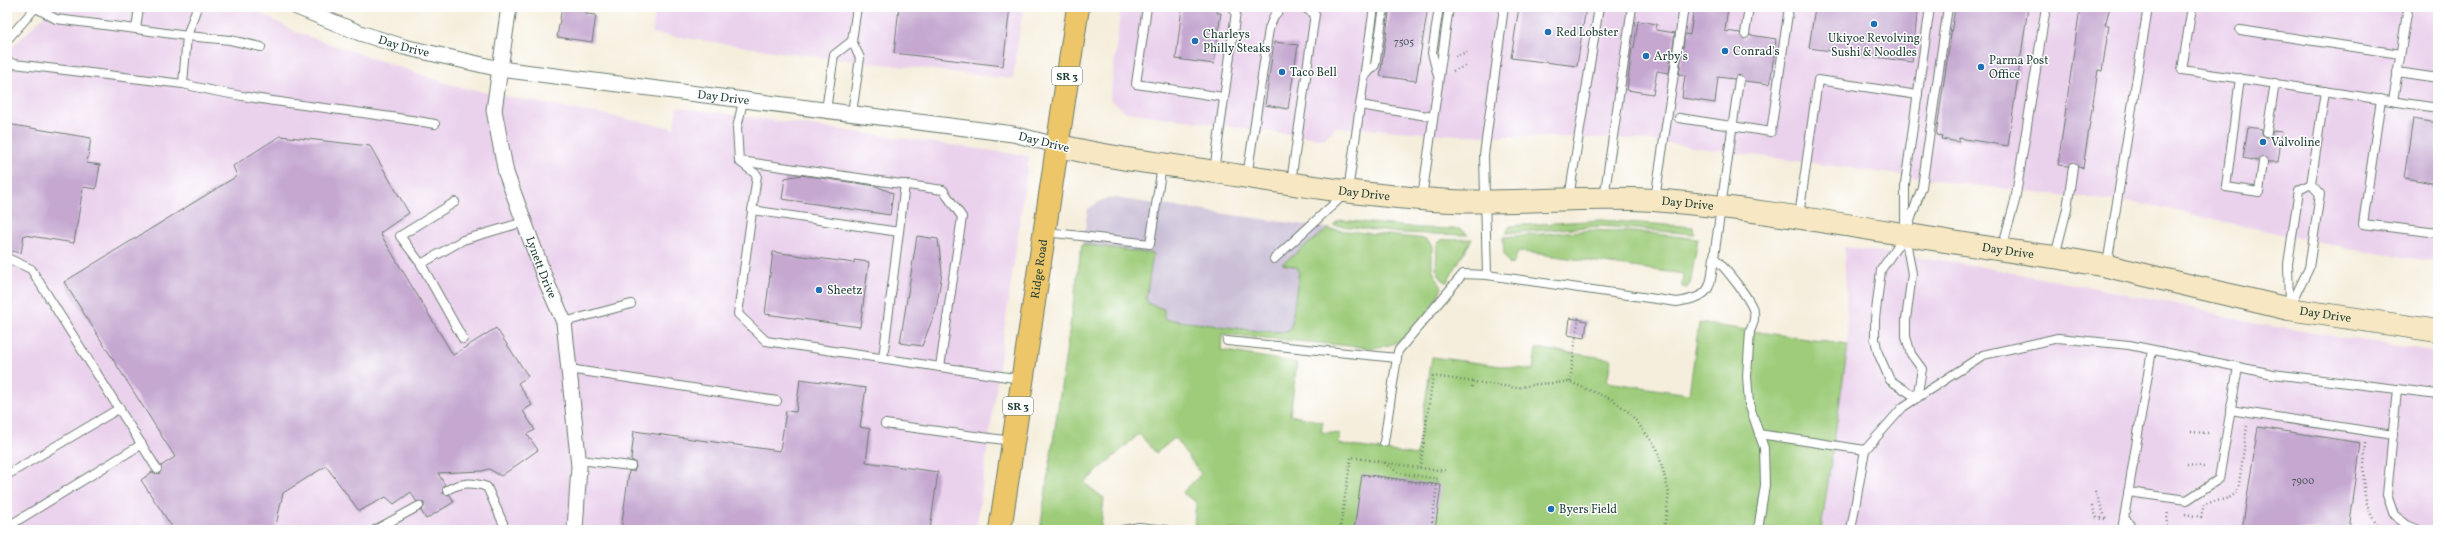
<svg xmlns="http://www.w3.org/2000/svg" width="2445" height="537" viewBox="0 0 2445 537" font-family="Vollkorn,serif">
	<rect width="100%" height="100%" fill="#fff"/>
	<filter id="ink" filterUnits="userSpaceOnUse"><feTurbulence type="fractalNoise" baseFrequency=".025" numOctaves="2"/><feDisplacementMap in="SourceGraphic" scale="8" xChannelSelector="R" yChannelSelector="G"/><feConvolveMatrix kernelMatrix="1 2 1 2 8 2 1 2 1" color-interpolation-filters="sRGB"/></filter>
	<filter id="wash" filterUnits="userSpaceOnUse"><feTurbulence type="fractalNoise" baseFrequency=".012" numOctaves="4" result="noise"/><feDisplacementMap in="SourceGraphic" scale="16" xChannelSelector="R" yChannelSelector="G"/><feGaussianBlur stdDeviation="0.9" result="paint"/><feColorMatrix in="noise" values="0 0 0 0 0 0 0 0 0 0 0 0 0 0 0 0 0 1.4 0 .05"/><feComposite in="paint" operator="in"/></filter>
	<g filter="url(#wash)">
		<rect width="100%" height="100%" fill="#f5eedc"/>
		<g fill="#ead1ec">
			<path d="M53,7H249L298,33L458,87L674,128L677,107L1029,156L976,530H7V52Z"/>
			<path d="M656,7H1023L1013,79L787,53L652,33Z"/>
			<path d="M1121,7H2438V262L2348,249L2150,205L1981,186L1634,139L1459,135L1336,127L1324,139L1126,112L1110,99Z"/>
			<path d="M1844,247L1961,263L2169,302L2251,323L2438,352V530H1821L1848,345Z"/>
		</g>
		<path fill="#cabfd6" d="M1114,198L1347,231L1336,344L1072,314L1088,209L1102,200Z"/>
		<g fill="#9ecc7a" stroke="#5e8457">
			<path d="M1340,220L1419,228L1461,229L1468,235L1401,233L1333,225Z"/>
			<path d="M1601,220L1693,227L1694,234L1601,226L1506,233L1510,226Z"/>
			<path d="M1328,229L1426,239L1432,246V269L1442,288C1420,323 1416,344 1371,348L1222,334L1221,350L1297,363L1290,415L1323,422L1321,432L1341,434L1339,444L1417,455L1432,357L1533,370L1536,348L1611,359L1607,382L1689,394L1699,323L1848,345L1821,530H1202L1194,527L1196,502L1182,493L1201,474L1175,438L1156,453L1139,434L1084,483L1104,498L1101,527L1091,530H1040L1082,244L1153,254L1146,299L1149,304L1164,309V319L1258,331L1288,332L1291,327L1299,272L1297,267L1282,264Z"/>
			<path d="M1593,230L1649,233L1698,239L1690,284L1687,288L1682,287L1683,274L1518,251L1514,263L1510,265L1504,254L1503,237Z"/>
			<path d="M1472,239L1447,282L1443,281L1436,269L1437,244L1441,240Z"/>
		</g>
		<g id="blocks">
			<g fill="#c5a7d0">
				<path d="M562,7H587L586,14L596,15L592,42L557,37Z"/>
				<path d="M899,7H1010L1003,66L894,53Z"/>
				<path d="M1182,7L1218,8L1217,13H1221L1214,64L1176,59Z"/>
				<path d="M1390,7H1428L1416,81L1380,76Z"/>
				<path d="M1519,7H1586L1577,66L1511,58Z"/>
				<path d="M1694,7H1728L1725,31L1740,33L1744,39L1750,35L1776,39L1770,84L1744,81L1739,75L1734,79L1718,77L1715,103L1682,98L1685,75L1679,74L1685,34L1690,35Z"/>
				<path d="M1815,7H1918L1912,62L1809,48Z"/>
				<path d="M1955,7H2028L2008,146L1959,138V142L1941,139L1942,136L1936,135Z"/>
				<path d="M2080,7H2110L2105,25H2109L2102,71L2098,70L2083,168L2078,167L2073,162L2068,166L2058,165Z"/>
				<path d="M1638,21L1657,24L1656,30L1675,33L1669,73L1657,71L1653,94L1627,90L1632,48H1634Z"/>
				<path d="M1274,42L1298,45L1288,109L1265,105Z"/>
				<path d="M2413,119L2438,123V184L2404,178Z"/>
				<path d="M7,124L91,138L87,163L100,165L96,189L83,187L74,243L24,235L21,253L7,250Z"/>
				<path d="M2248,127L2262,129V134L2267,137L2271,136L2273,131L2282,132L2278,162H2268L2263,157L2258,161L2243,158Z"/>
				<path d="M280,136L370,146L409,213L380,233L453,355L496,328L528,376L518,383L532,405L523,411L535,430L527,434L538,450L501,476L489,469L482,471L438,473L445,485L442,493L450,495L454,502L426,519L421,511L424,507V503L416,501L411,492L394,504L386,497L359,511L326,466L283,493L275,530H174L141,480L152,472L160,473L161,466L175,457L64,282L237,176L233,166Z"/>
				<path d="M801,175L876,186L893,193L890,215L782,199L785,178Z"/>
				<path d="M917,236L938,239L942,272L936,310L922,346L900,343Z"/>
				<path d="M773,252L854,263V260L869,262L860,327L765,314Z"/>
				<path d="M1570,318L1587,321L1585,338L1568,335Z"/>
				<path d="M800,379L866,388L860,427L870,429L866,462L938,472L930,530H621L629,471H634L636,467L635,462L631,460L634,431L780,451L786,411L796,412Z"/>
				<path d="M2258,427L2361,443L2349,530H2242Z"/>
				<path d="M1362,474L1441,485L1435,530H1354Z"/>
			</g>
		</g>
	</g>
	<g filter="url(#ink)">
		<use href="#blocks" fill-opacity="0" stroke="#6a7b6f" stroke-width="1"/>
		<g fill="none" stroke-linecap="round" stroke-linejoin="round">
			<defs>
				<g id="lane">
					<path d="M139,7L136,29L187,36L197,7"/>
					<path d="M1147,7L1136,84L1223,97"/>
					<path d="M1504,7L1484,155L1487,275L1677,302C1712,296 1710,290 1714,257"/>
					<path d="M1930,7L1905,184V235L1912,274L1906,320V337L1911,354L1922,369L1917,398L1890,380L1878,353L1875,339V319L1881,270L1905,235L1922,187L1948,7"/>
					<path d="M2192,7L2182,70L2438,108"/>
					<path d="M36,8L56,19L136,29"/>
					<path d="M2240,30L2400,54"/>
					<path d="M1745,34L1749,7"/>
					<path d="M7,40L36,7"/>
					<path d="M261,47L230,40L187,36L183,84C265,104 351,109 435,124"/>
					<path d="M7,61L14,64L183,84"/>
					<path d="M2397,72L2438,78"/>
					<path d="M1438,76L1432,53L1439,7"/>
					<path d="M1364,77L1375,65L1384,7"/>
					<path d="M2240,78L2226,187L2259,192L2263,162"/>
					<path d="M1739,80L1714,257C1724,267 1752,300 1754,313C1755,319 1753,325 1750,331L1747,376L1749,404L1764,448L1765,485L1758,530"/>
					<path d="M2381,99L2363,224L2438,233"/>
					<path d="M743,101L737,128L739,161L757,175L738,314L766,341L1021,379"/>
					<path d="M2393,101L2408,7"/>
					<path d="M1360,105L1433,117"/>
					<path d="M826,110L834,55L852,41"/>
					<path d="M852,113L860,58L852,41L857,7"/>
					<path d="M1679,118L1771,132L1789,7"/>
					<path d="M2267,132L2275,83"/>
					<path d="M740,161L943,190L962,217L940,367"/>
					<path d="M1214,171L1236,12L1231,7"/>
					<path d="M1247,177L1269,29L1274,16L1282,7"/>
					<path d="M1291,182L1315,14L1303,7"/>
					<path d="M2311,184L2320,194L2309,268L2289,309L2288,264L2299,190Z"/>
					<path d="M2311,184L2325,91"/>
					<path d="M1422,198L1449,7"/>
					<path d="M1569,198L1599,7"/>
					<path d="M1604,198L1632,7"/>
					<path d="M1655,199L1684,7"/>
					<path d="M752,210L899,232"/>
					<path d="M1799,216L1818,80L1918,95"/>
					<path d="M1046,232L1150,244L1162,166"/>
					<path d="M2002,248L2015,201L2046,7"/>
					<path d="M2055,256L2067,209L2073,167"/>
					<path d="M7,258L31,269L157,469"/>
					<path d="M1274,259L1348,191L1374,7"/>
					<path d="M421,264L400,236L455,202"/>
					<path d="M2107,265L2148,7"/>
					<path d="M564,322L631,304"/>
					<path d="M463,339L421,264L463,240L524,222"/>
					<path d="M1227,341L1397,358"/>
					<path d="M883,358L905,184"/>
					<path d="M569,369L777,401"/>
					<path d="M2397,389L2387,495L2394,515L2407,525L2419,530"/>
					<path d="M2230,410L2393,435"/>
					<path d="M885,424L1012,441"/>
					<path d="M1759,434L1865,450"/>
					<path d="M1384,442L1398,351L1463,274L1487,275"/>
					<path d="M579,460L631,466"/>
					<path d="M7,475L120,408"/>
					<path d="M447,490C462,482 472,482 487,487L503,523L502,530"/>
					<path d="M2128,492L2187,500L2219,479L2238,367"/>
					<path d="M2124,518L2136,530"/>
					<path d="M7,527L142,444"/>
					<path d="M375,530L419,506"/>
					<path d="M1122,530L1139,527L1167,530"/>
					<path d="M1851,530L1865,450L1903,407L1983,355L2058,338L2129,345L2273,374L2438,394"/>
					<path d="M2122,530L2152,350"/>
				</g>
				<g id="street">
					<path id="s1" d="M297,7L360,33L404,47L500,69L1013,134L1056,145"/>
					<path id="s2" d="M509,7L494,110L506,173L546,281L564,322L579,466L575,530"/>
				</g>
				<g id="secondary">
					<path id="s3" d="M1056,145C1109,158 1162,164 1216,172C1294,184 1372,197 1451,201C1519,204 1586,195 1654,200C1788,211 1921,240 2054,257L2107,266L2289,309L2438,331"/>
				</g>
				<g id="primary">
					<path id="s4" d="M1000,530L1078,7"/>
				</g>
			</defs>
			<use href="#lane" stroke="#6a7b6f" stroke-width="10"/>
			<use href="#street" stroke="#6a7b6f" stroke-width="17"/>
			<use href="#secondary" stroke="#6a7b6f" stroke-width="24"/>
			<use href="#primary" stroke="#6a7b6f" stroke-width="24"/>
			<g stroke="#6a7b6f" stroke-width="2.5" stroke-dasharray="1 3" stroke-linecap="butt">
				<path d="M1455,56L1467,52"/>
				<path d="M1453,71L1465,66"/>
				<path d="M1570,382L1579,315"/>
				<path d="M1472,387L1473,382"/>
				<path d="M2191,432L2209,433"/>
				<path d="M2366,443C2363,474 2359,504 2381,530"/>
				<path d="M1384,463L1399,473L1438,479L1431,530"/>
				<path d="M2187,465L2204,467"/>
				<path d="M1420,468L1447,471"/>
				<path d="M1364,475L1437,486"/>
				<path d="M2095,491L2106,519"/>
				<path d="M2092,506L2097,518L2106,519"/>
				<path d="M2185,514L2201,517L2204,504L2229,498L2238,492L2247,426"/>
				<path d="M1357,527L1377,530"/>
				<path d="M1340,530L1351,457L1420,468L1433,376L1517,388L1538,384L1570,382L1613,400L1630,413L1657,448L1669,493L1664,530"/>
				<path d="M2166,530L2168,511"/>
			</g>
			<use href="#lane" stroke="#fff" stroke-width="8"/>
			<use href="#street" stroke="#fff" stroke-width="15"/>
			<use href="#secondary" stroke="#f7e8c3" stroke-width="22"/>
			<use href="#primary" stroke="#ecc669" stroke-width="22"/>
		</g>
	</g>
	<g fill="#1f6fb2" stroke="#fff" stroke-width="1.5">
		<circle cx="1874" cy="24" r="4"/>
		<circle cx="1548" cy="32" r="4"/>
		<circle cx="1195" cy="41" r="4"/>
		<circle cx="1725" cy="51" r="4"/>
		<circle cx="1646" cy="56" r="4"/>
		<circle cx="1981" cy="67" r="4"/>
		<circle cx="1282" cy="72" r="4"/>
		<circle cx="2263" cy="142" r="4"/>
		<circle cx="819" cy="290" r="4"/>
		<circle cx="1551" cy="509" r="4"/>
	</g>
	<g text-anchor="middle" stroke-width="3" stroke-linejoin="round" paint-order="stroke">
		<g font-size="10" fill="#48585b">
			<text x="1404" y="45">7505</text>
			<text x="2303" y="484">7900</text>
		</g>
		<g fill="#fff" stroke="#627771" stroke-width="1">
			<rect x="1052" y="67" width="30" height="18" rx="3"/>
			<rect x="1003" y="397" width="30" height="18" rx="3"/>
		</g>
		<g font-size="11" font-weight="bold" fill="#1f3d34">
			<text x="1067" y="80">SR 3</text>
			<text x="1018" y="410">SR 3</text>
		</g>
		<g font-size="12" fill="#1f3d34" stroke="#fff" text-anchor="start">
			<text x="1556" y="36">Red Lobster</text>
			<text x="1203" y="38">Charleys<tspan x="1203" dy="14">Philly Steaks</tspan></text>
			<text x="1874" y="42" text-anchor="middle">Ukiyoe Revolving<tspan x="1874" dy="14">Sushi &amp; Noodles</tspan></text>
			<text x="1733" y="55">Conrad's</text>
			<text x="1654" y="60">Arby's</text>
			<text x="1989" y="64">Parma Post<tspan x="1989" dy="14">Office</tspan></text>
			<text x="1290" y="76">Taco Bell</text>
			<text x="2271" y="146">Valvoline</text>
			<text x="827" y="294">Sheetz</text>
			<text x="1559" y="513">Byers Field</text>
		</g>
		<g font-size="12" fill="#1f3d34" stroke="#fff">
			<text dy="4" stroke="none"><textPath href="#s1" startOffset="114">Day Drive</textPath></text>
			<text dy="4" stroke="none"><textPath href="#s1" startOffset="438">Day Drive</textPath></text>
			<text transform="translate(1044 142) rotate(14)" y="4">Day Drive</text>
			<text dy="4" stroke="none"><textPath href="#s3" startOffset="312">Day Drive</textPath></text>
			<text dy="4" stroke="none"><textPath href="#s3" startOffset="636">Day Drive</textPath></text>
			<text dy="4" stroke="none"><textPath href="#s3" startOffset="960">Day Drive</textPath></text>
			<text dy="4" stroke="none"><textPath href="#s2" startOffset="269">Lynett Drive</textPath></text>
			<text dy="4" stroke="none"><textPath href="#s4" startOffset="264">Ridge Road</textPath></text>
			<text dy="4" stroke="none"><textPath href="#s3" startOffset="1284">Day Drive</textPath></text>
		</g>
	</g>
	<rect width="2445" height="537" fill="none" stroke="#fff" stroke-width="24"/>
</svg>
